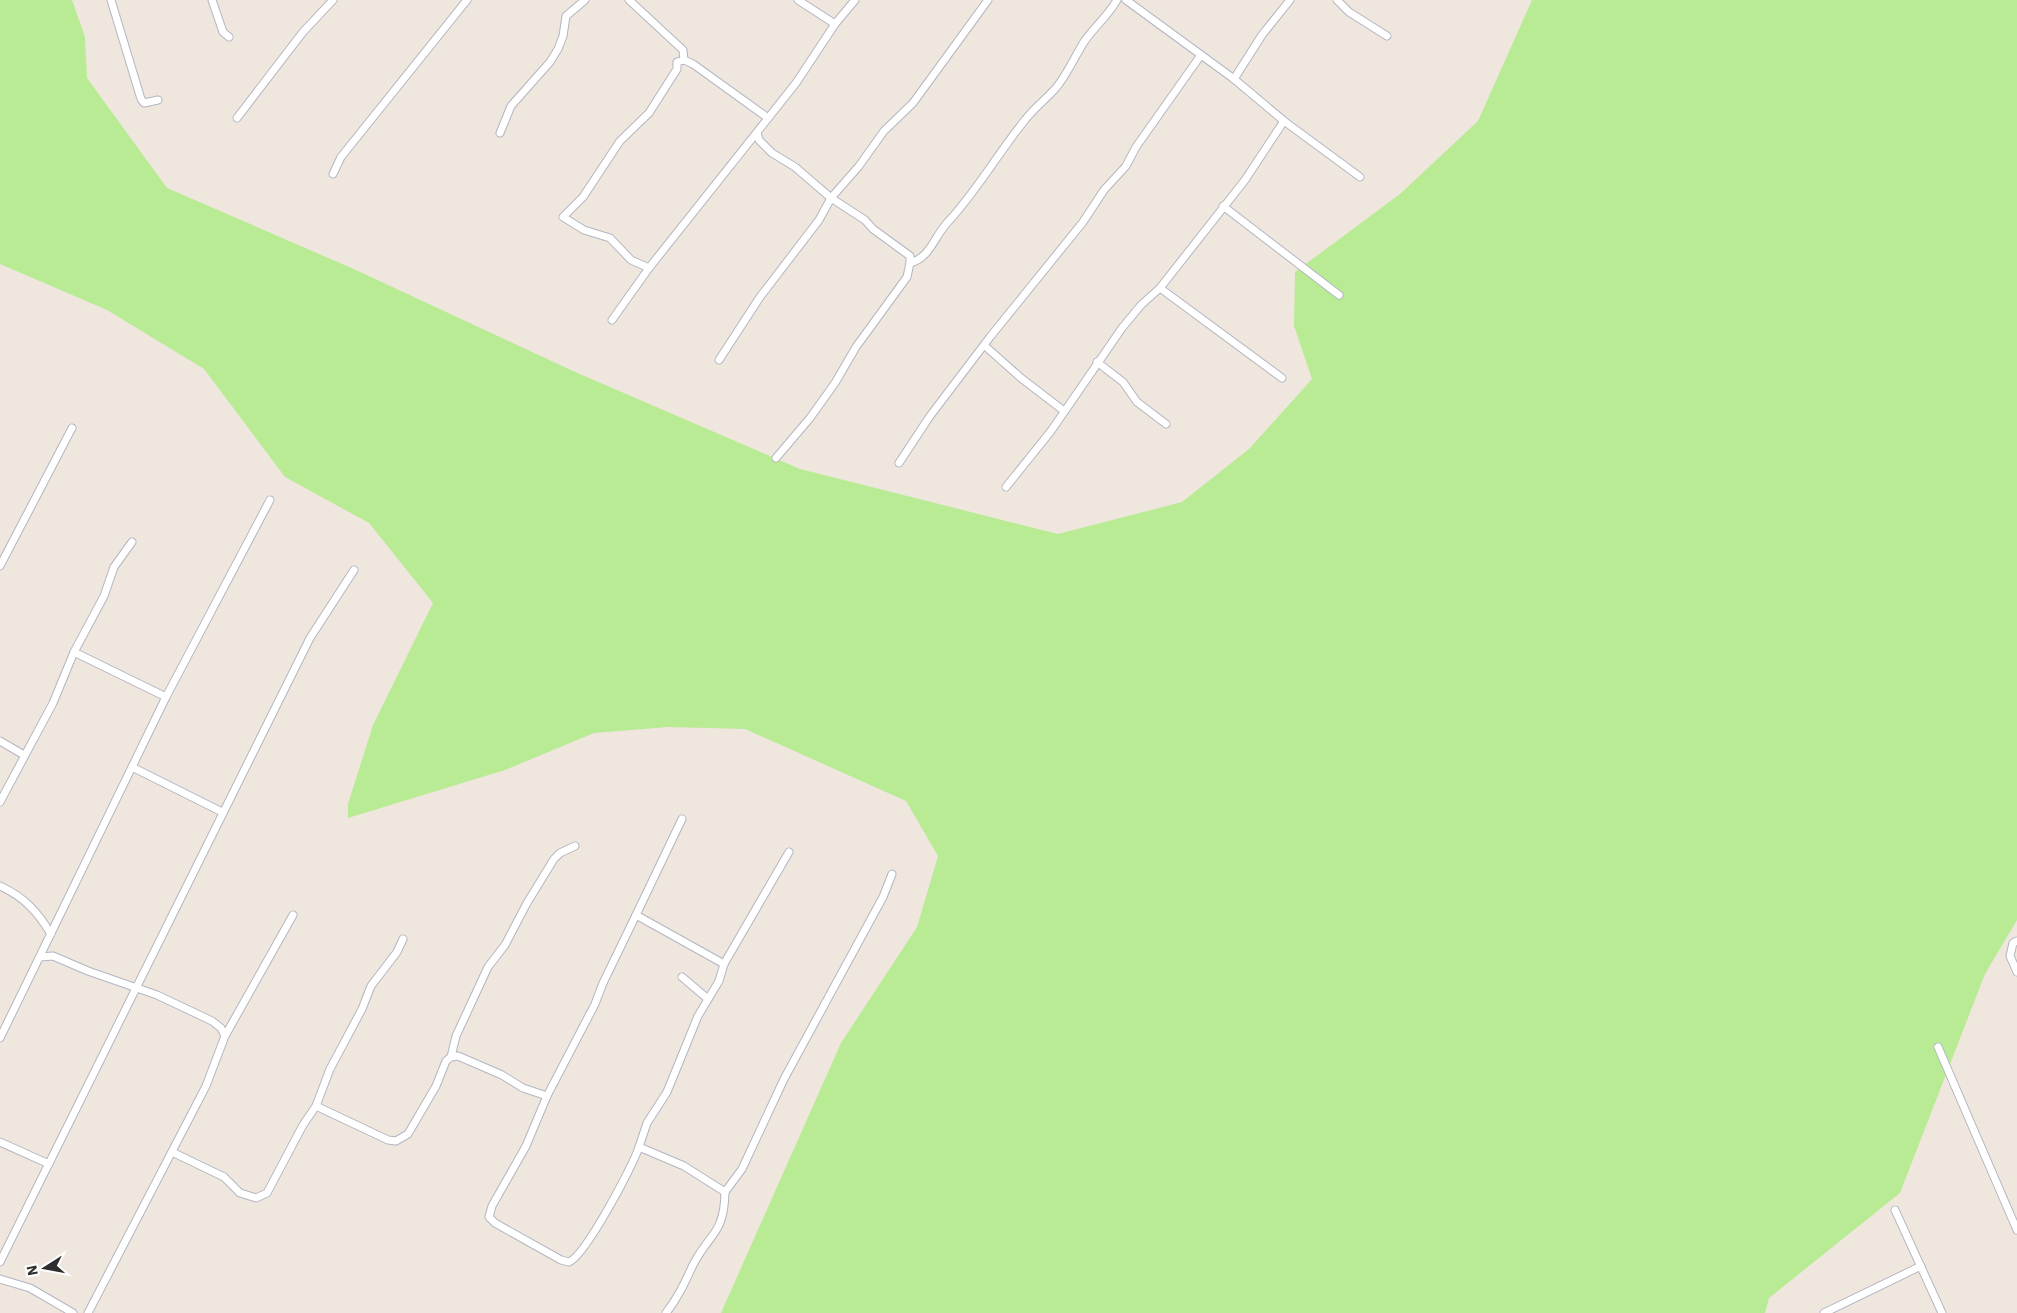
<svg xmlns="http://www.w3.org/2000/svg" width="2017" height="1313" viewBox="0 0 2017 1313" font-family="'IBM Plex Sans',sans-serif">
	<rect width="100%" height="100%" fill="#efe6de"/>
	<path fill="#b9eb95" d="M0,0H72L85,37L87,78L167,188L356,270L573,371L800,469L1058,534L1182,502L1249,449L1312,379L1294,326L1295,272L1400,194L1478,121L1532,0H2017V920L1985,974L1900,1193L1769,1298L1765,1313H721L841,1043L917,927L938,856L906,801L745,729L668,727L594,733L505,770L348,818V804L373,725L433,603L369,523L285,477L204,369L107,310L0,264Z"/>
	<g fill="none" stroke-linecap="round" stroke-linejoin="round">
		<defs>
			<g id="street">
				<path d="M111,0L141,99L144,103L158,100"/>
				<path d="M212,0L223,32L229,37"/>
				<path d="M629,0L683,50L684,60L693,64L768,118"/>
				<path d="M798,0L835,24"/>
				<path d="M1126,0L1234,79L1284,121L1360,177"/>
				<path d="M1337,0L1349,12L1387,36"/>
				<path d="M1234,79L1262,35L1290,0"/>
				<path d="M237,118L303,32L333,0"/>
				<path d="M500,133L511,106L550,62L558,49L563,36L566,16L585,0"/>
				<path d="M757,133L759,140L772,153L795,167L831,198L865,220L873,229L910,256V263C930,258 934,237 947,223C977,191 998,153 1025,120C1033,109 1045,100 1054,90C1065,79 1075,56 1084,42C1094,27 1108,16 1117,0"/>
				<path d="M333,174L341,157L467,0"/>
				<path d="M1223,206L1339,295"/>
				<path d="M649,268L631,260L610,238L584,230L563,217L583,197L620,141L649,113L677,69V62L684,60"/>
				<path d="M1160,288L1282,378"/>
				<path d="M612,320L649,268L796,83L835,24L855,0"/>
				<path d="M985,346L1021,378L1064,411"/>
				<path d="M719,360L760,297L819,220L831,198L859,166L884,131L913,103L988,0"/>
				<path d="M1097,362L1123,382L1137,402L1166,424"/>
				<path d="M776,458L810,418L835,383L856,347L907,277L910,263"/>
				<path d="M899,463L930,416L990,337L1083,222L1104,190L1126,166L1136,147L1201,55"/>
				<path d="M1006,487L1051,431L1122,328L1141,305L1160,288L1245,180L1284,121"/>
				<path d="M0,566L72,428"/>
				<path d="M74,652L166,697"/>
				<path d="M0,741L24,755"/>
				<path d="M132,767L222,812"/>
				<path d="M0,802L53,703L74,652L104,596L114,567L132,542"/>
				<path d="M0,886C24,897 37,911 51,934"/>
				<path d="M636,915L682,819"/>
				<path d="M2017,941L2013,943L2010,956L2017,972"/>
				<path d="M40,957L53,956L88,971L157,995L212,1021L221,1028L225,1036"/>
				<path d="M724,964L636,915L603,983L595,1004L547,1096L526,1146L492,1206L489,1217L495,1223L561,1260L569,1262C585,1256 633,1166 639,1147L684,1166L725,1192L742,1169L784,1079L883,897L892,874"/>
				<path d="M682,977L708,999"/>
				<path d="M0,1038L166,697L270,500"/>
				<path d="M1938,1047L2017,1230"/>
				<path d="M451,1057L456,1036L488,967L505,945L527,903L554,859L560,853L575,846"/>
				<path d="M316,1106L388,1140L396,1141L408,1134L436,1086L446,1061L451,1057L458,1056L502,1075L523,1088L547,1096"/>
				<path d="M0,1142L49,1164"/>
				<path d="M639,1147L647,1123L667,1092L698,1016L719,981L724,964L789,852"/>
				<path d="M172,1152L224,1177L240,1193L256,1198L267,1193L303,1125L316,1106L330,1069L362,1009L371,986L397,952L403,939"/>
				<path d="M1895,1210L1942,1313"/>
				<path d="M0,1262L310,638L354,570"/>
				<path d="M0,1279L30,1288L73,1313"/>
				<path d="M88,1313L206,1086L225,1036L293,915"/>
				<path d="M666,1313C679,1296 684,1284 693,1265C710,1232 724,1235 725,1192"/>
				<path d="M1824,1313L1921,1266"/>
			</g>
		</defs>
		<use href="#street" stroke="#b2b6c1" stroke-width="9"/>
		<use href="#street" stroke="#fff" stroke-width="7"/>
	</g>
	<g transform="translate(45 1268) rotate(259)" stroke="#ffffff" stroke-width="4" paint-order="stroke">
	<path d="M0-4L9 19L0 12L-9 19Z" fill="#2d2d2d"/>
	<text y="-8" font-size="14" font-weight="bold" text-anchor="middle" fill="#2d2d2d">N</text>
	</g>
</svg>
